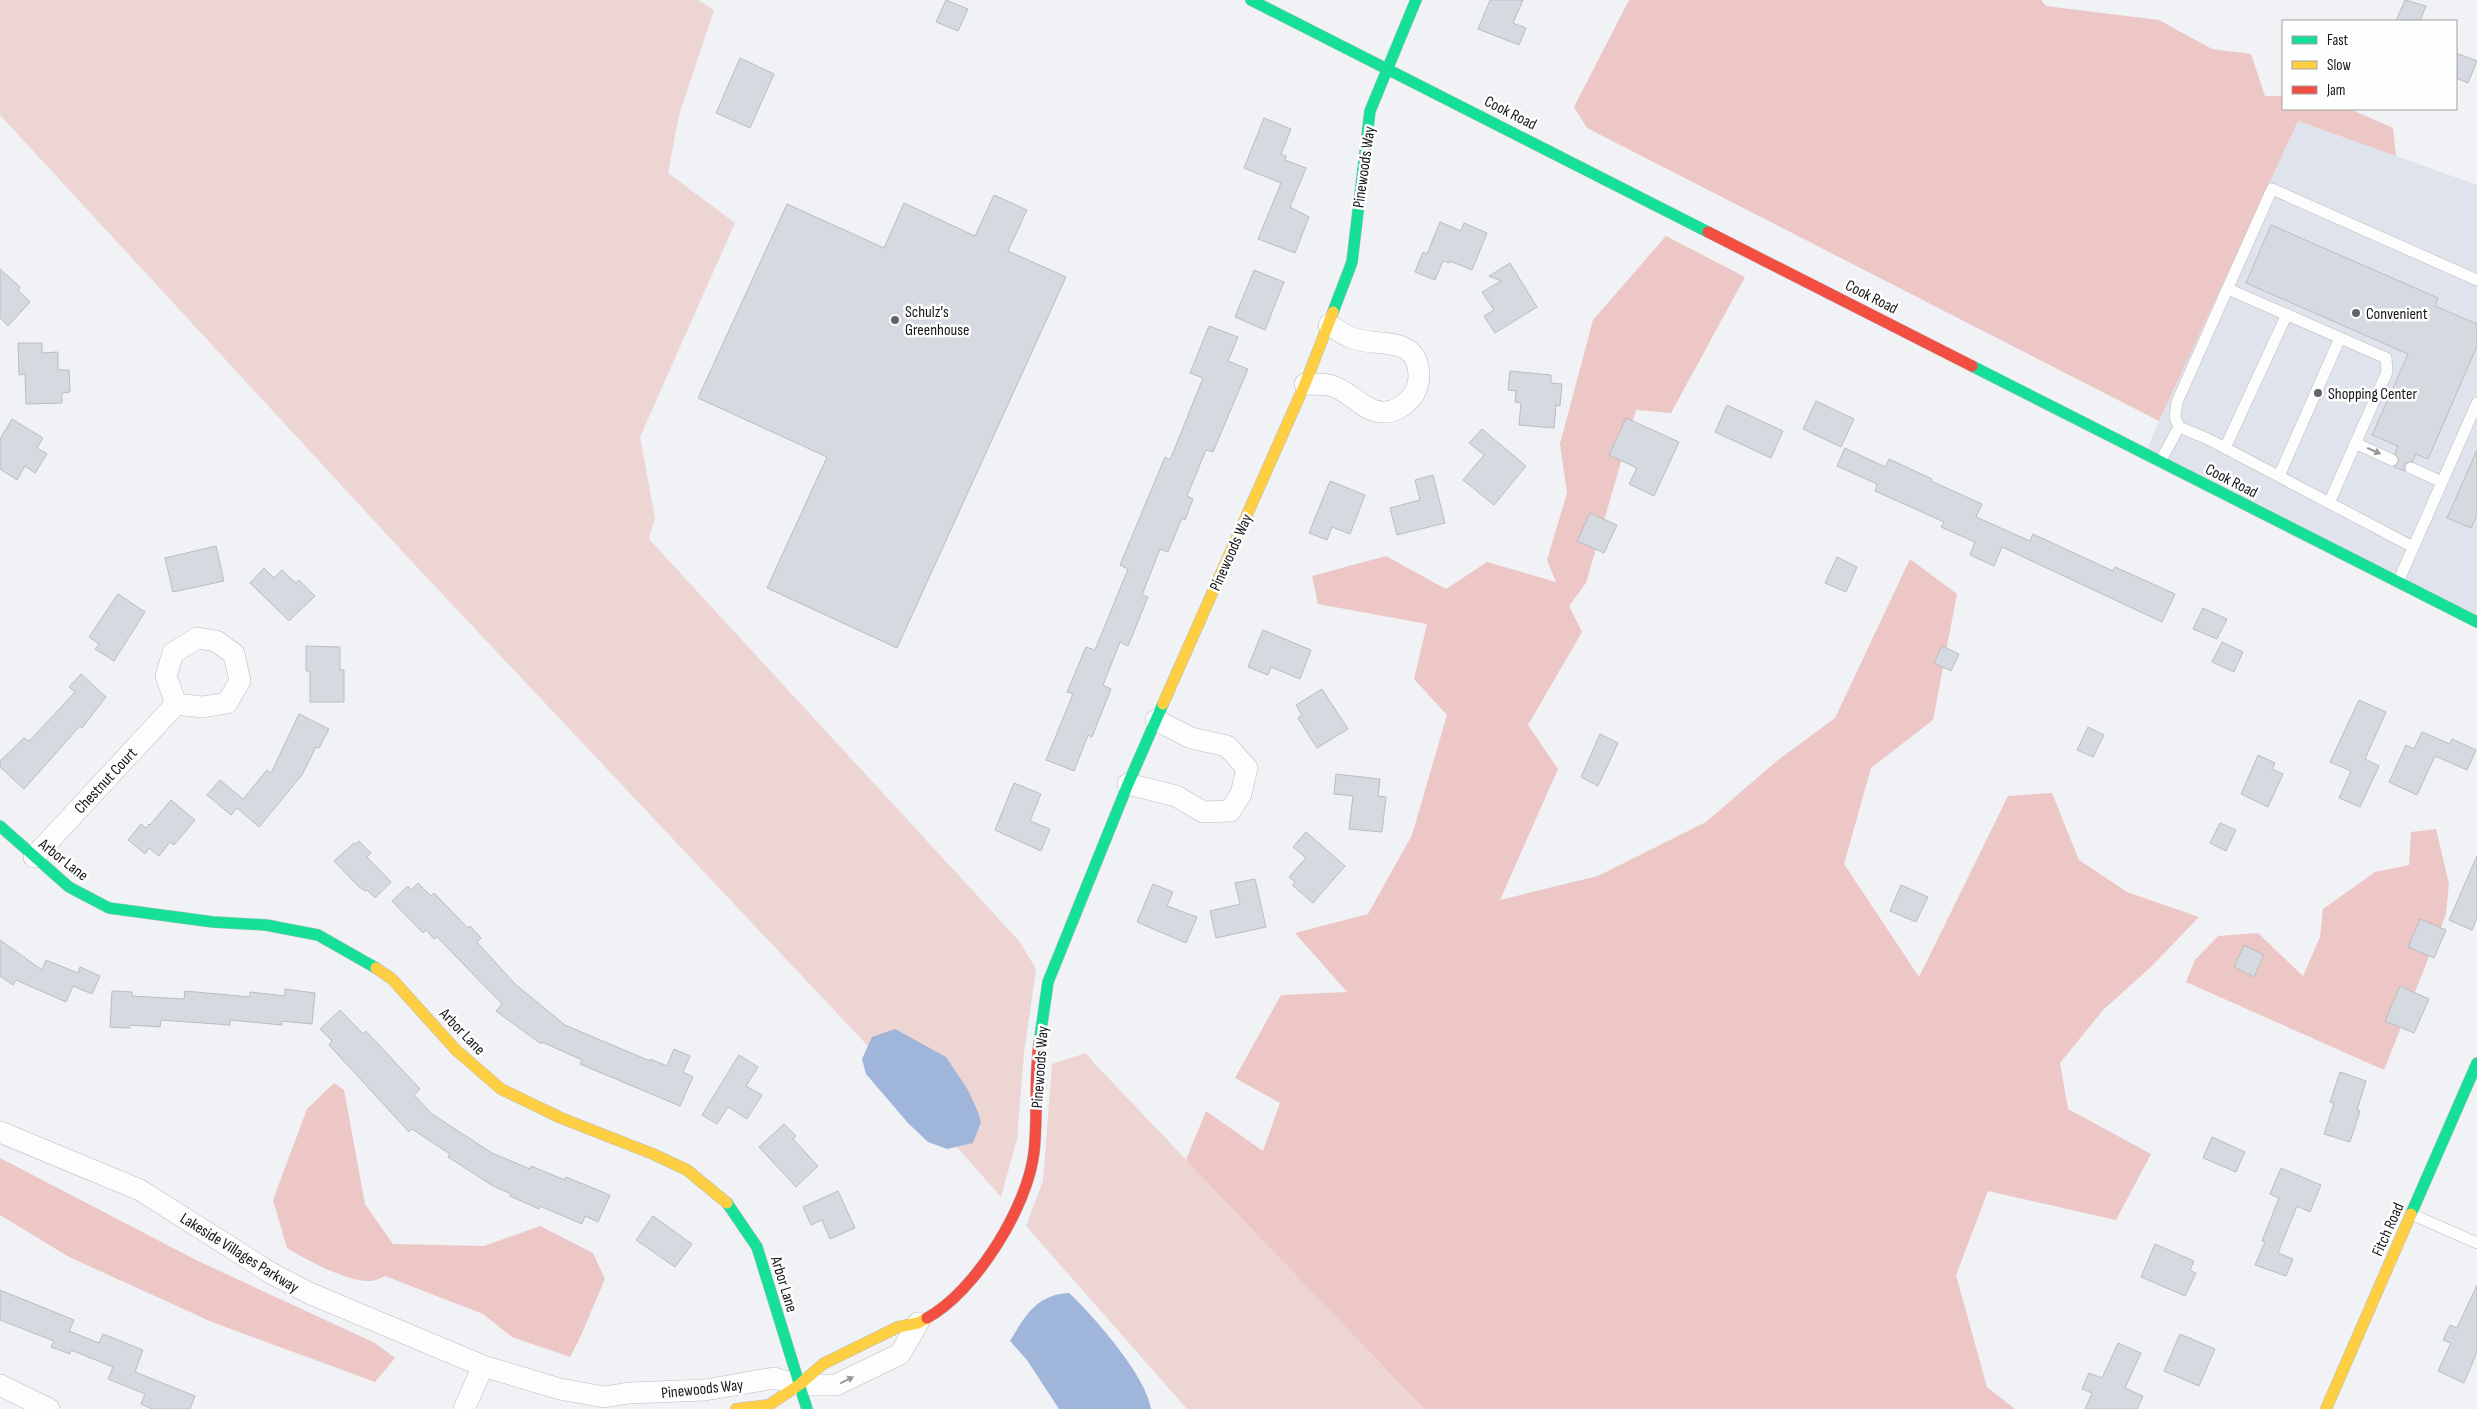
<svg xmlns="http://www.w3.org/2000/svg" width="2477" height="1409" viewBox="0 0 2477 1409" font-family="'Sofia Sans Condensed',sans-serif">
	<rect width="100%" height="100%" fill="#f0f2f5"/>
	<path fill="#dfe3ec" d="M2298,121L2477,185V615L2148,448L2164,408Z"/>
	<g fill="#edd5d4">
		<path d="M0,0H698L714,10L679,115L668,173L735,223L640,437L655,518L649,539L1020,942L1036,969L1024,1053L1017,1139L1001,1197L866,1044L414,564L0,115Z"/>
		<path d="M1086,1053L1094,1063L1424,1409H1187L1026,1226L1043,1181L1052,1064Z"/>
	</g>
	<g fill="#ecc7c5">
		<path d="M1629,0H2041L2046,6L2159,20L2212,49L2251,54L2265,96H2283V109H2350L2393,128L2396,156L2298,121L2159,421L1587,128L1574,107Z"/>
		<path d="M1666,236L1745,277L1671,413L1636,410L1586,583L1569,606L1582,632L1528,725L1558,769L1500,900L1598,876L1706,822L1778,760L1835,718L1910,559L1957,594L1933,720L1871,768L1844,864L1919,977L2008,796L2052,793L2079,860L2127,892L2199,917L2151,967L2104,1009L2060,1063L2068,1109L2151,1154L2116,1220L1988,1191L1956,1275L1987,1387L2015,1409H1424L1186,1160L1206,1111L1263,1151L1280,1103L1235,1078L1281,995L1347,992L1295,933L1368,914L1412,835L1447,715L1414,679L1427,624L1318,604L1312,576L1386,556L1446,589L1487,562L1556,582L1547,560L1567,493L1560,444L1593,320Z"/>
		<path d="M2436,829L2449,884L2446,914L2384,1070L2186,982L2195,960L2218,936L2258,933L2303,976L2320,937L2323,909L2375,872L2409,865L2411,832Z"/>
		<path d="M334,1083L344,1090L365,1204L393,1244L484,1246L540,1226L593,1253L605,1279L578,1342L570,1357L512,1337L483,1314L385,1276C381,1278 375,1281 370,1281C347,1282 307,1260 287,1248L273,1200L307,1109Z"/>
		<path d="M0,1158L198,1261L375,1343L395,1358L375,1382L212,1322L69,1257L0,1215Z"/>
	</g>
	<g fill="#9fb5da">
		<path d="M895,1029L946,1057L968,1090L978,1112L981,1122L973,1143L947,1149L928,1142L908,1123L866,1074L862,1059L872,1037Z"/>
		<path d="M1069,1293C1093,1315 1147,1377 1151,1409H1059L1027,1360L1010,1341C1026,1315 1036,1295 1069,1293Z"/>
	</g>
	<g fill="#d5d9e0" stroke="#bbbdbf">
		<path d="M946,0L968,9L958,31L936,22Z"/>
		<path d="M1490,0H1523L1513,23L1526,28L1519,45L1478,29Z"/>
		<path d="M2405,0L2426,6L2420,21H2396Z"/>
		<path d="M2456,53L2477,61L2468,83L2456,78Z"/>
		<path d="M740,58L774,74L750,128L716,113Z"/>
		<path d="M1264,118L1291,129L1281,154L1286,156L1285,160L1306,168L1290,207L1309,217L1295,253L1258,239L1281,183L1244,168Z"/>
		<path d="M994,195L1027,210L1008,251L1066,277L897,648L767,588L827,457L698,398L787,204L884,248L904,203L975,236Z"/>
		<path d="M1440,222L1461,231L1464,223L1487,233L1472,270L1450,261L1449,263L1443,261L1435,280L1415,272L1423,252L1427,254Z"/>
		<path d="M2271,225L2438,298L2435,306L2477,324V346L2428,459L2416,454L2413,461L2404,464V471L2394,467L2399,460L2395,453L2398,446L2372,435L2408,354L2246,283Z"/>
		<path d="M1510,263L1537,307L1495,333L1484,316L1494,310L1482,292L1501,281L1489,276Z"/>
		<path d="M0,269L20,287L18,290L30,302L8,326L0,318Z"/>
		<path d="M1254,270L1284,282L1265,330L1235,317Z"/>
		<path d="M1209,326L1238,337L1228,361L1248,369L1213,452L1206,450L1187,496L1193,499L1185,520L1182,518L1168,552L1160,549L1142,595L1148,597L1128,646L1120,642L1103,685L1111,689L1092,737L1088,735L1074,771L1046,760L1073,694L1067,692L1086,647L1095,650L1128,569L1120,565L1165,457L1170,460L1203,378L1190,373Z"/>
		<path d="M18,343H42V353L58,352V370H69L70,392L62,393V403L26,404L25,374L19,375Z"/>
		<path d="M1510,371L1551,375V383L1562,384L1560,406L1556,405L1554,428L1519,425L1521,403L1515,402L1516,391L1508,390Z"/>
		<path d="M1816,401L1854,419L1841,447L1803,429Z"/>
		<path d="M1727,405L1783,431L1771,458L1715,432Z"/>
		<path d="M1626,418L1679,442L1654,496L1629,484L1637,468L1609,455Z"/>
		<path d="M12,419L43,438L37,448L47,454L35,473L25,466L17,480L0,469V439Z"/>
		<path d="M1482,429L1526,466L1494,505L1463,480L1484,455L1469,443Z"/>
		<path d="M1845,448L1885,467L1889,459L1932,479L1931,481L1982,504L1976,517L2030,541L2033,534L2113,571L2115,567L2175,594L2162,622L2002,547L1994,566L1970,555L1975,542L1941,527L1944,522L1875,491L1877,484L1837,466Z"/>
		<path d="M2477,450V515L2471,528L2447,518Z"/>
		<path d="M1433,475L1445,523L1397,535L1390,508L1420,500L1415,480Z"/>
		<path d="M1330,481L1365,495L1350,534L1332,527L1327,540L1309,533Z"/>
		<path d="M1590,513L1617,525L1604,553L1577,541Z"/>
		<path d="M216,546L224,581L173,592L165,558Z"/>
		<path d="M1837,557L1857,567L1846,592L1825,583Z"/>
		<path d="M264,568L274,578L282,570L296,583L299,580L315,596L289,621L250,583Z"/>
		<path d="M118,594L145,612L114,661L95,649L99,644L89,637Z"/>
		<path d="M2203,608L2227,619L2217,639L2193,629Z"/>
		<path d="M1263,630L1311,650L1300,679L1271,667L1268,675L1248,667Z"/>
		<path d="M2222,642L2243,652L2234,672L2212,662Z"/>
		<path d="M306,646L340,647V670H344V702H310V671H306Z"/>
		<path d="M1942,646L1959,654L1951,671L1934,663Z"/>
		<path d="M81,674L106,697L82,728L80,726L24,789L0,767V761L24,738L29,741L36,734L75,692L69,687Z"/>
		<path d="M1322,689L1348,729L1317,748L1298,718L1302,715L1296,705Z"/>
		<path d="M2359,700L2386,712L2365,759L2379,766L2360,807L2339,798L2351,771L2330,762Z"/>
		<path d="M299,714L329,729L319,748L316,747L302,775L259,827L237,808L231,815L207,795L220,780L243,799L267,770L271,773Z"/>
		<path d="M2088,727L2104,735L2093,757L2077,750Z"/>
		<path d="M2422,732L2450,744L2452,739L2476,750L2467,770L2435,756L2417,795L2389,782L2406,745L2414,749Z"/>
		<path d="M1600,734L1618,743L1598,786L1581,777Z"/>
		<path d="M2258,755L2275,763L2272,769L2283,774L2268,807L2241,794Z"/>
		<path d="M1336,774L1380,779L1378,796L1386,797L1382,832L1349,829L1353,796L1334,794Z"/>
		<path d="M1014,783L1041,794L1030,821L1050,829L1041,851L995,830Z"/>
		<path d="M171,800L195,820L174,845L170,842L159,856L149,848L145,854L128,840L141,824L146,828L149,824L150,825Z"/>
		<path d="M2220,823L2236,830L2226,851L2210,843Z"/>
		<path d="M1306,832L1345,866L1313,903L1292,885L1295,882L1289,877L1306,858L1293,847Z"/>
		<path d="M359,841L371,853L367,857L391,882L375,898L367,890L365,891L358,886L334,861L354,843L356,844Z"/>
		<path d="M2477,856V918L2472,930L2449,920Z"/>
		<path d="M1255,879L1266,927L1216,938L1210,911L1240,904L1235,883Z"/>
		<path d="M418,883L431,896L434,893L468,928L470,926L481,938L477,942L515,984L565,1025L650,1061V1059L667,1066L674,1049L690,1056L683,1072L693,1077L680,1106L580,1064L582,1060L542,1042L541,1044L496,1011L502,1004L437,937L434,939L426,930L423,933L392,901L408,886L411,890Z"/>
		<path d="M1153,884L1173,892L1167,906L1197,917L1186,943L1137,922Z"/>
		<path d="M1901,885L1928,897L1916,922L1890,911Z"/>
		<path d="M2420,919L2446,930L2434,958L2408,947Z"/>
		<path d="M0,940L42,970L46,960L78,973L80,967L100,976L92,994L73,986L66,1002L16,980L13,985L0,976Z"/>
		<path d="M2244,945L2264,955L2254,977L2234,967Z"/>
		<path d="M2400,986L2429,999L2414,1033L2385,1021Z"/>
		<path d="M285,989L315,993L312,1024L282,1021V1025L230,1020V1025L161,1020L160,1027L130,1025V1028L110,1027L112,991L132,992V996L184,999L185,991L250,997V992L285,996Z"/>
		<path d="M340,1010L363,1034L366,1031L420,1089L414,1095L432,1114L492,1153L530,1169L531,1166L565,1180L566,1177L610,1195L598,1222L585,1216L582,1224L540,1206L539,1209L510,1196L511,1194L493,1186L448,1157L450,1154L412,1129L409,1132L329,1045L332,1041L320,1029Z"/>
		<path d="M739,1055L758,1067L746,1086L762,1095L747,1119L728,1107L717,1124L702,1115Z"/>
		<path d="M2340,1072L2366,1081L2357,1110L2360,1111L2350,1142L2324,1134L2334,1103L2330,1102Z"/>
		<path d="M784,1124L796,1136L793,1139L818,1166L796,1187L759,1147Z"/>
		<path d="M2212,1137L2245,1152L2236,1172L2203,1158Z"/>
		<path d="M2281,1168L2321,1185L2310,1212L2297,1206L2278,1253L2293,1259L2286,1276L2255,1265L2265,1242L2262,1241L2279,1198L2270,1194Z"/>
		<path d="M838,1191L855,1228L830,1239L822,1220L811,1225L803,1207Z"/>
		<path d="M653,1216L692,1244L675,1267L636,1240Z"/>
		<path d="M2155,1244L2194,1261L2190,1270L2196,1273L2185,1296L2141,1277Z"/>
		<path d="M2477,1285V1352L2464,1383L2438,1371L2451,1343L2443,1340L2450,1325L2457,1328Z"/>
		<path d="M0,1290L74,1320L69,1331L99,1343L103,1334L143,1350L135,1372L195,1396L190,1409H152L141,1404L145,1394L108,1379L113,1367L71,1350L70,1354L51,1347L54,1341L0,1320Z"/>
		<path d="M2180,1334L2215,1349L2199,1386L2164,1371Z"/>
		<path d="M2118,1343L2141,1353L2125,1388L2143,1396L2137,1409H2085L2092,1393L2082,1389L2089,1373L2102,1378Z"/>
	</g>
	<g fill="none" stroke-linecap="round" stroke-linejoin="round">
		<defs>
			<g id="lane">
				<path d="M2228,289L2386,358L2387,372L2329,503"/>
				<path d="M2179,427L2208,439L2413,547"/>
				<path d="M2355,443L2392,460"/>
				<path d="M2225,448L2287,314"/>
				<path d="M2160,462L2179,427L2175,417L2177,402L2272,189L2477,280"/>
				<path d="M2411,468L2442,482"/>
				<path d="M2279,476L2340,338"/>
				<path d="M2398,582L2477,403"/>
				<path d="M2411,1214L2477,1243"/>
			</g>
			<g id="street">
				<path d="M1305,384C1313,385 1324,383 1332,386C1350,391 1363,411 1382,412C1393,413 1402,407 1409,400C1415,395 1419,384 1419,376C1418,334 1380,348 1352,338C1344,335 1336,329 1329,325"/>
				<path d="M1128,784L1176,796L1203,812L1230,811L1241,794L1247,768L1227,746L1191,738L1156,720"/>
				<path d="M34,857L176,704L202,707L227,703L240,681L234,654L216,641L197,638L173,653L166,676L176,704"/>
				<path d="M0,1132L140,1190L271,1273L309,1293L483,1366L560,1389L604,1397L629,1393L705,1390L774,1378L799,1385H836L900,1354L918,1323"/>
				<path d="M0,1385L49,1409"/>
				<path d="M464,1409L483,1366"/>
			</g>
			<g id="fast">
				<path d="M1251,0L1708,232"/>
				<path d="M1333,312L1352,262L1370,111L1416,0"/>
				<path d="M1972,366L2477,622"/>
				<path d="M0,826L69,887L109,908L213,922L266,925L318,935L376,968"/>
				<path d="M1039,1044L1048,982L1128,784L1163,704"/>
				<path d="M727,1203L757,1247L807,1409"/>
				<path d="M2411,1214L2477,1063"/>
			</g>
			<g id="slow">
				<path d="M1163,704L1305,384L1333,312"/>
				<path d="M376,968L392,979L456,1050L501,1089L561,1118L653,1154L687,1170L727,1203"/>
				<path d="M736,1409L769,1405L799,1385L823,1364L898,1327L918,1323L927,1318"/>
				<path d="M2326,1409L2411,1214"/>
			</g>
			<g id="jam">
				<path d="M1708,232L1972,366"/>
				<path d="M927,1318C976,1291 1028,1206 1034,1152C1038,1116 1034,1080 1039,1044"/>
			</g>
		</defs>
		<use href="#lane" stroke="#bbbcbf" stroke-width="12"/>
		<use href="#street" stroke="#bbbcbf" stroke-width="22"/>
		<use href="#fast" stroke="#bbbcbf" stroke-width="12"/>
		<use href="#slow" stroke="#bbbcbf" stroke-width="12"/>
		<use href="#jam" stroke="#bbbcbf" stroke-width="12"/>
		<use href="#lane" stroke="#fdfdfe" stroke-width="11"/>
		<use href="#street" stroke="#fdfdfe" stroke-width="21"/>
		<use href="#fast" stroke="#16e098" stroke-width="11"/>
		<use href="#slow" stroke="#ffcf43" stroke-width="11"/>
		<use href="#jam" stroke="#f24e42" stroke-width="11"/>
	</g>
	<defs><path id="oneway-solid" d="M-6-.8H1V-3.2L6.5 0L1 3.2V.8H-6Z" transform="scale(1.25)"/></defs>
	<g fill="#959697">
		<use href="#oneway-solid" transform="translate(2374 451) rotate(24)"/>
		<use href="#oneway-solid" transform="translate(847 1380) rotate(-26)"/>
	</g>
	<g fill="#626467" stroke="#fefefe" stroke-width="2">
		<circle cx="2356" cy="313" r="5"/>
		<circle cx="895" cy="320" r="5"/>
		<circle cx="2318" cy="393" r="5"/>
	</g>
	<g text-anchor="middle" stroke-width="5" stroke-linejoin="round" paint-order="stroke">
		<g font-size="16" fill="#16171a" stroke="#fefefe">
			<text transform="translate(1511 112) rotate(27)" y="6">Cook Road</text>
			<text transform="translate(1363 167) rotate(-82)" y="6">Pinewoods Way</text>
			<text transform="translate(1872 296) rotate(27)" y="6">Cook Road</text>
			<text transform="translate(2232 480) rotate(27)" y="6">Cook Road</text>
			<text transform="translate(1230 552) rotate(-66)" y="6">Pinewoods Way</text>
			<text transform="translate(105 780) rotate(-47)" y="6">Chestnut Court</text>
			<text transform="translate(64 859) rotate(38)" y="6">Arbor Lane</text>
			<text transform="translate(463 1031) rotate(46)" y="6">Arbor Lane</text>
			<text transform="translate(1039 1067) rotate(-86)" y="6">Pinewoods Way</text>
			<text transform="translate(2387 1229) rotate(-66)" y="6">Fitch Road</text>
			<text transform="translate(240 1252) rotate(32)" y="6">Lakeside Villages Parkway</text>
			<text transform="translate(785 1284) rotate(73)" y="6">Arbor Lane</text>
			<text transform="translate(702 1388) rotate(-6)" y="6">Pinewoods Way</text>
		</g>
		<g font-size="16" fill="#16171a" stroke="#fefefe" text-anchor="start">
			<text x="905" y="317">Schulz's<tspan x="905" dy="18">Greenhouse</tspan></text>
			<text x="2366" y="319">Convenient</text>
			<text x="2328" y="399">Shopping Center</text>
		</g>
	</g>
	<rect x="2282" y="20" width="175" height="90" fill="#fefefe" stroke="#a1a2a3"/>
	<rect x="2292" y="36" width="25" height="8" fill="#16e098" stroke="#a1a2a3"/>
	<text x="2327" y="45" font-size="15" fill="#16171a">Fast</text>
	<rect x="2292" y="61" width="25" height="8" fill="#ffcf43" stroke="#a1a2a3"/>
	<text x="2327" y="70" font-size="15" fill="#16171a">Slow</text>
	<rect x="2292" y="86" width="25" height="8" fill="#f24e42" stroke="#a1a2a3"/>
	<text x="2327" y="95" font-size="15" fill="#16171a">Jam</text>
</svg>
